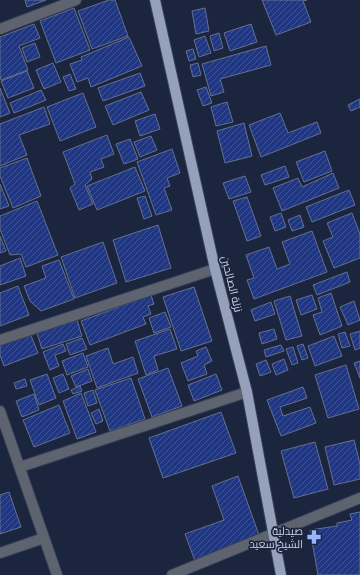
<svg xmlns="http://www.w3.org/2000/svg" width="360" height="575" viewBox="0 0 360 575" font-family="'Golos Text',Cairo,sans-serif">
	<defs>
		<pattern id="building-hatch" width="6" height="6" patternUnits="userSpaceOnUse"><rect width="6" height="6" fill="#203681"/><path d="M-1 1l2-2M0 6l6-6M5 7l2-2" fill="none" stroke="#3f5293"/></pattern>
	</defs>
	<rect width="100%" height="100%" fill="#1b253d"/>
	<g fill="url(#building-hatch)" stroke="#64708e">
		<path d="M25,0H46L27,7Z"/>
		<path d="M109,0H115L128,36L92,49L78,11Z"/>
		<path d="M262,0H307L303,1L311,22L276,35Z"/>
		<path d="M74,8L90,50L56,63L40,21Z"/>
		<path d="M205,8L209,31L196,34L192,11Z"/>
		<path d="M34,24L40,38L19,46L28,70L1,80L0,76V37Z"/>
		<path d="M251,24L257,42L230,51L224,33Z"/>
		<path d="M219,33L223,48L214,51L210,36Z"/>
		<path d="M205,36L211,53L199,57L194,40Z"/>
		<path d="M129,37L142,66L91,87L88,78L77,82L70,64L82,60L81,57Z"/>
		<path d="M35,43L40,57L27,62L22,48Z"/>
		<path d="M266,46L271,65L220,79L224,92L211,96L202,64Z"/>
		<path d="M193,49L196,59L189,61L186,51Z"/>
		<path d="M53,63L61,82L44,89L36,70Z"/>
		<path d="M198,63L201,75L193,77L190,65Z"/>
		<path d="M27,71L34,88L8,98L1,81Z"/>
		<path d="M140,73L145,86L103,101L98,88Z"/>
		<path d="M70,74L76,89L69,91L63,77Z"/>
		<path d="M206,87L212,103L203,106L197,90Z"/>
		<path d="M0,88L10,113L0,117Z"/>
		<path d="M41,90L46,100L14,113L10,103Z"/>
		<path d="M141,92L149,110L113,125L105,106Z"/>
		<path d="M83,93L96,127L60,141L47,107Z"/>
		<path d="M360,99V107L351,111L348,105Z"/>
		<path d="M227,102L233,122L216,126L211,107Z"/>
		<path d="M44,107L50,124L19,135L27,155L0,166V124Z"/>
		<path d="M280,113L288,133L317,122L321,133L261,157L249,125Z"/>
		<path d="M155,114L160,129L140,136L135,121Z"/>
		<path d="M244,123L252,156L225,163L217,131Z"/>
		<path d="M107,135L114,154L101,159L104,167L90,172L92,179L85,185L93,204L79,210L70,188L75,184L63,152Z"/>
		<path d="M151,136L157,150L140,157L134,142Z"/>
		<path d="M130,139L138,159L124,164L116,144Z"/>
		<path d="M172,149L180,173L167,178L170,186L164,188L172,210L156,215L137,162Z"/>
		<path d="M325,151L332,171L304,182L296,162Z"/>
		<path d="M27,158L41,196L13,208L0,176V168Z"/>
		<path d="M285,166L289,177L265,185L261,175Z"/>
		<path d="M135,167L145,191L97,210L87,186Z"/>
		<path d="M333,173L339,188L282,211L273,188L298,178L302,187Z"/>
		<path d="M245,176L251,192L229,199L223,183Z"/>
		<path d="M0,184L9,206L0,209Z"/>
		<path d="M349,190L355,205L312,222L306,207Z"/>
		<path d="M145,196L152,216L144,219L137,198Z"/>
		<path d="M247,197L261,236L247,241L233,201Z"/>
		<path d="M37,201L58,255L26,267L21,254L10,255L0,229V216Z"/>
		<path d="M281,213L286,227L275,231L270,217Z"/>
		<path d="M352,213L360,234V258L334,268L323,241L333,237L327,223Z"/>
		<path d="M300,215L304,227L292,231L288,220Z"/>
		<path d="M158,225L171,268L126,282L113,240Z"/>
		<path d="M312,231L327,272L254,299L247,280L254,278L246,255L269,247L277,269L290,264L282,242Z"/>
		<path d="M0,236L6,251L0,253Z"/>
		<path d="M103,242L117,283L75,298L61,257Z"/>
		<path d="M20,258L26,276L0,285V266Z"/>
		<path d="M59,260L74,299L41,311L30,301L24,286L46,278L42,266Z"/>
		<path d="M347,272L350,282L317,295L313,285Z"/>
		<path d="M18,286L29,315L0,326V293Z"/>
		<path d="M194,287L212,341L181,351L163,297Z"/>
		<path d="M331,293L342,326L320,335L313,315L322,312L318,298Z"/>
		<path d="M151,295L154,304L148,306L151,314L143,317L146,324L90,345L81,321Z"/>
		<path d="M312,295L317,309L301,315L296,300Z"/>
		<path d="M290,296L302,336L286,340L274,301Z"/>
		<path d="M354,301L360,320L348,325L340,307Z"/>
		<path d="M271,302L275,314L255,321L251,310Z"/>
		<path d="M165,312L171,327L154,333L149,318Z"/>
		<path d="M77,320L82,336L42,349L37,333Z"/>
		<path d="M170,329L177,349L154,356L158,370L146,375L135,341Z"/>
		<path d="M274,329L277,339L262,344L259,333Z"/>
		<path d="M360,331V348L355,350L350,334Z"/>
		<path d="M345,332L350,346L342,348L338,334Z"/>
		<path d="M30,333L38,353L4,366L0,355V344Z"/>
		<path d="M334,336L342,356L315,366L308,346Z"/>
		<path d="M82,338L87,349L70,355L66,344Z"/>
		<path d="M63,344L66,351L55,355L59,366L50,370L43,352Z"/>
		<path d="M303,344L308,358L302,360L297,346Z"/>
		<path d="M281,345L284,351L266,357L264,350Z"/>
		<path d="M206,347L212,361L204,365L207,374L188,381L181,363L198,356L196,351Z"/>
		<path d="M293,347L298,363L292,365L286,349Z"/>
		<path d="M108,348L113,364L133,357L138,373L97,388L86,356Z"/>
		<path d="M83,353L88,367L67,375L62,361Z"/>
		<path d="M284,359L288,370L276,375L272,364Z"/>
		<path d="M266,360L271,372L260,376L256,364Z"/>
		<path d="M360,361V378L354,363Z"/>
		<path d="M346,365L359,409L328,418L315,375Z"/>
		<path d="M168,368L182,406L152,417L138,379Z"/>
		<path d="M88,369L92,381L76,387L71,376Z"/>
		<path d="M47,374L56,398L39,405L30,380Z"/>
		<path d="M63,374L69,389L59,393L53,378Z"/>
		<path d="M216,374L222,390L194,401L188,385Z"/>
		<path d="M131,378L145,419L110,431L95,390Z"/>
		<path d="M25,379L27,386L16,389L14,383Z"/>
		<path d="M80,386L82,391L73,394L71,390Z"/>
		<path d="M303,387L307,398L280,407L283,416L310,407L316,423L281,436L267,400Z"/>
		<path d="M93,390L97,403L88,406L84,393Z"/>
		<path d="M81,393L96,432L77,439L63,401Z"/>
		<path d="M34,394L39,410L22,417L16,401Z"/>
		<path d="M59,405L70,433L34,447L23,420Z"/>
		<path d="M99,409L103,421L96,424L91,413Z"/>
		<path d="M221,412L236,453L163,478L149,438Z"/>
		<path d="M354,440L360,464V479L334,485L325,447Z"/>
		<path d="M315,442L328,489L294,498L281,451Z"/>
		<path d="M238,476L260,538L195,561L185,534L224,520L212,486Z"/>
		<path d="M9,492L21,527L0,534V495Z"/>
		<path d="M360,512V575H318L310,530L337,526V523L352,520L350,514Z"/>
	</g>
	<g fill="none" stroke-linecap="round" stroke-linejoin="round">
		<defs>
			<g id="minor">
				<path d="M0,29L76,0"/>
				<path d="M0,340L215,269"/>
				<path d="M0,411L57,575"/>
				<path d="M20,467L247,392"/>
				<path d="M0,553L44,538"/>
				<path d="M172,575L360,498"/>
			</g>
			<path id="major" d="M155,0L215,269L247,392L281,575"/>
		</defs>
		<use href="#minor" stroke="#374158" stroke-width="12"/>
		<use href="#major" stroke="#374158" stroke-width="12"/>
		<use href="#minor" stroke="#5e6370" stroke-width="10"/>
		<use href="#major" stroke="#95a0bb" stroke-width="10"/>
	</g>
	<defs>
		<symbol id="pharmacy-bare" viewBox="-9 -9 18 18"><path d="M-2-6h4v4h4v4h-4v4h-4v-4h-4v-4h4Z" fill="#99b5fd" stroke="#1b253d" stroke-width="2.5" paint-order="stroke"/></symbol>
	</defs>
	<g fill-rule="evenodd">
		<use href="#pharmacy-bare" x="304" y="527" width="20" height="20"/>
	</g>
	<g text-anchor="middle" stroke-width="3.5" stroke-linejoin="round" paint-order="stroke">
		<g font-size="11" fill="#ccd3e3" stroke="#1b253d">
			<text transform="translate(232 284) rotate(76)" y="4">نزلة الصالحين</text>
		</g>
		<g font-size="11" fill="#ccd3e3" stroke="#1b253d" text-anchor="end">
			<text x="303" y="535">صيدلية<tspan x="303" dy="13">الشيخ سعيد</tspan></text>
		</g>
	</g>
</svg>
